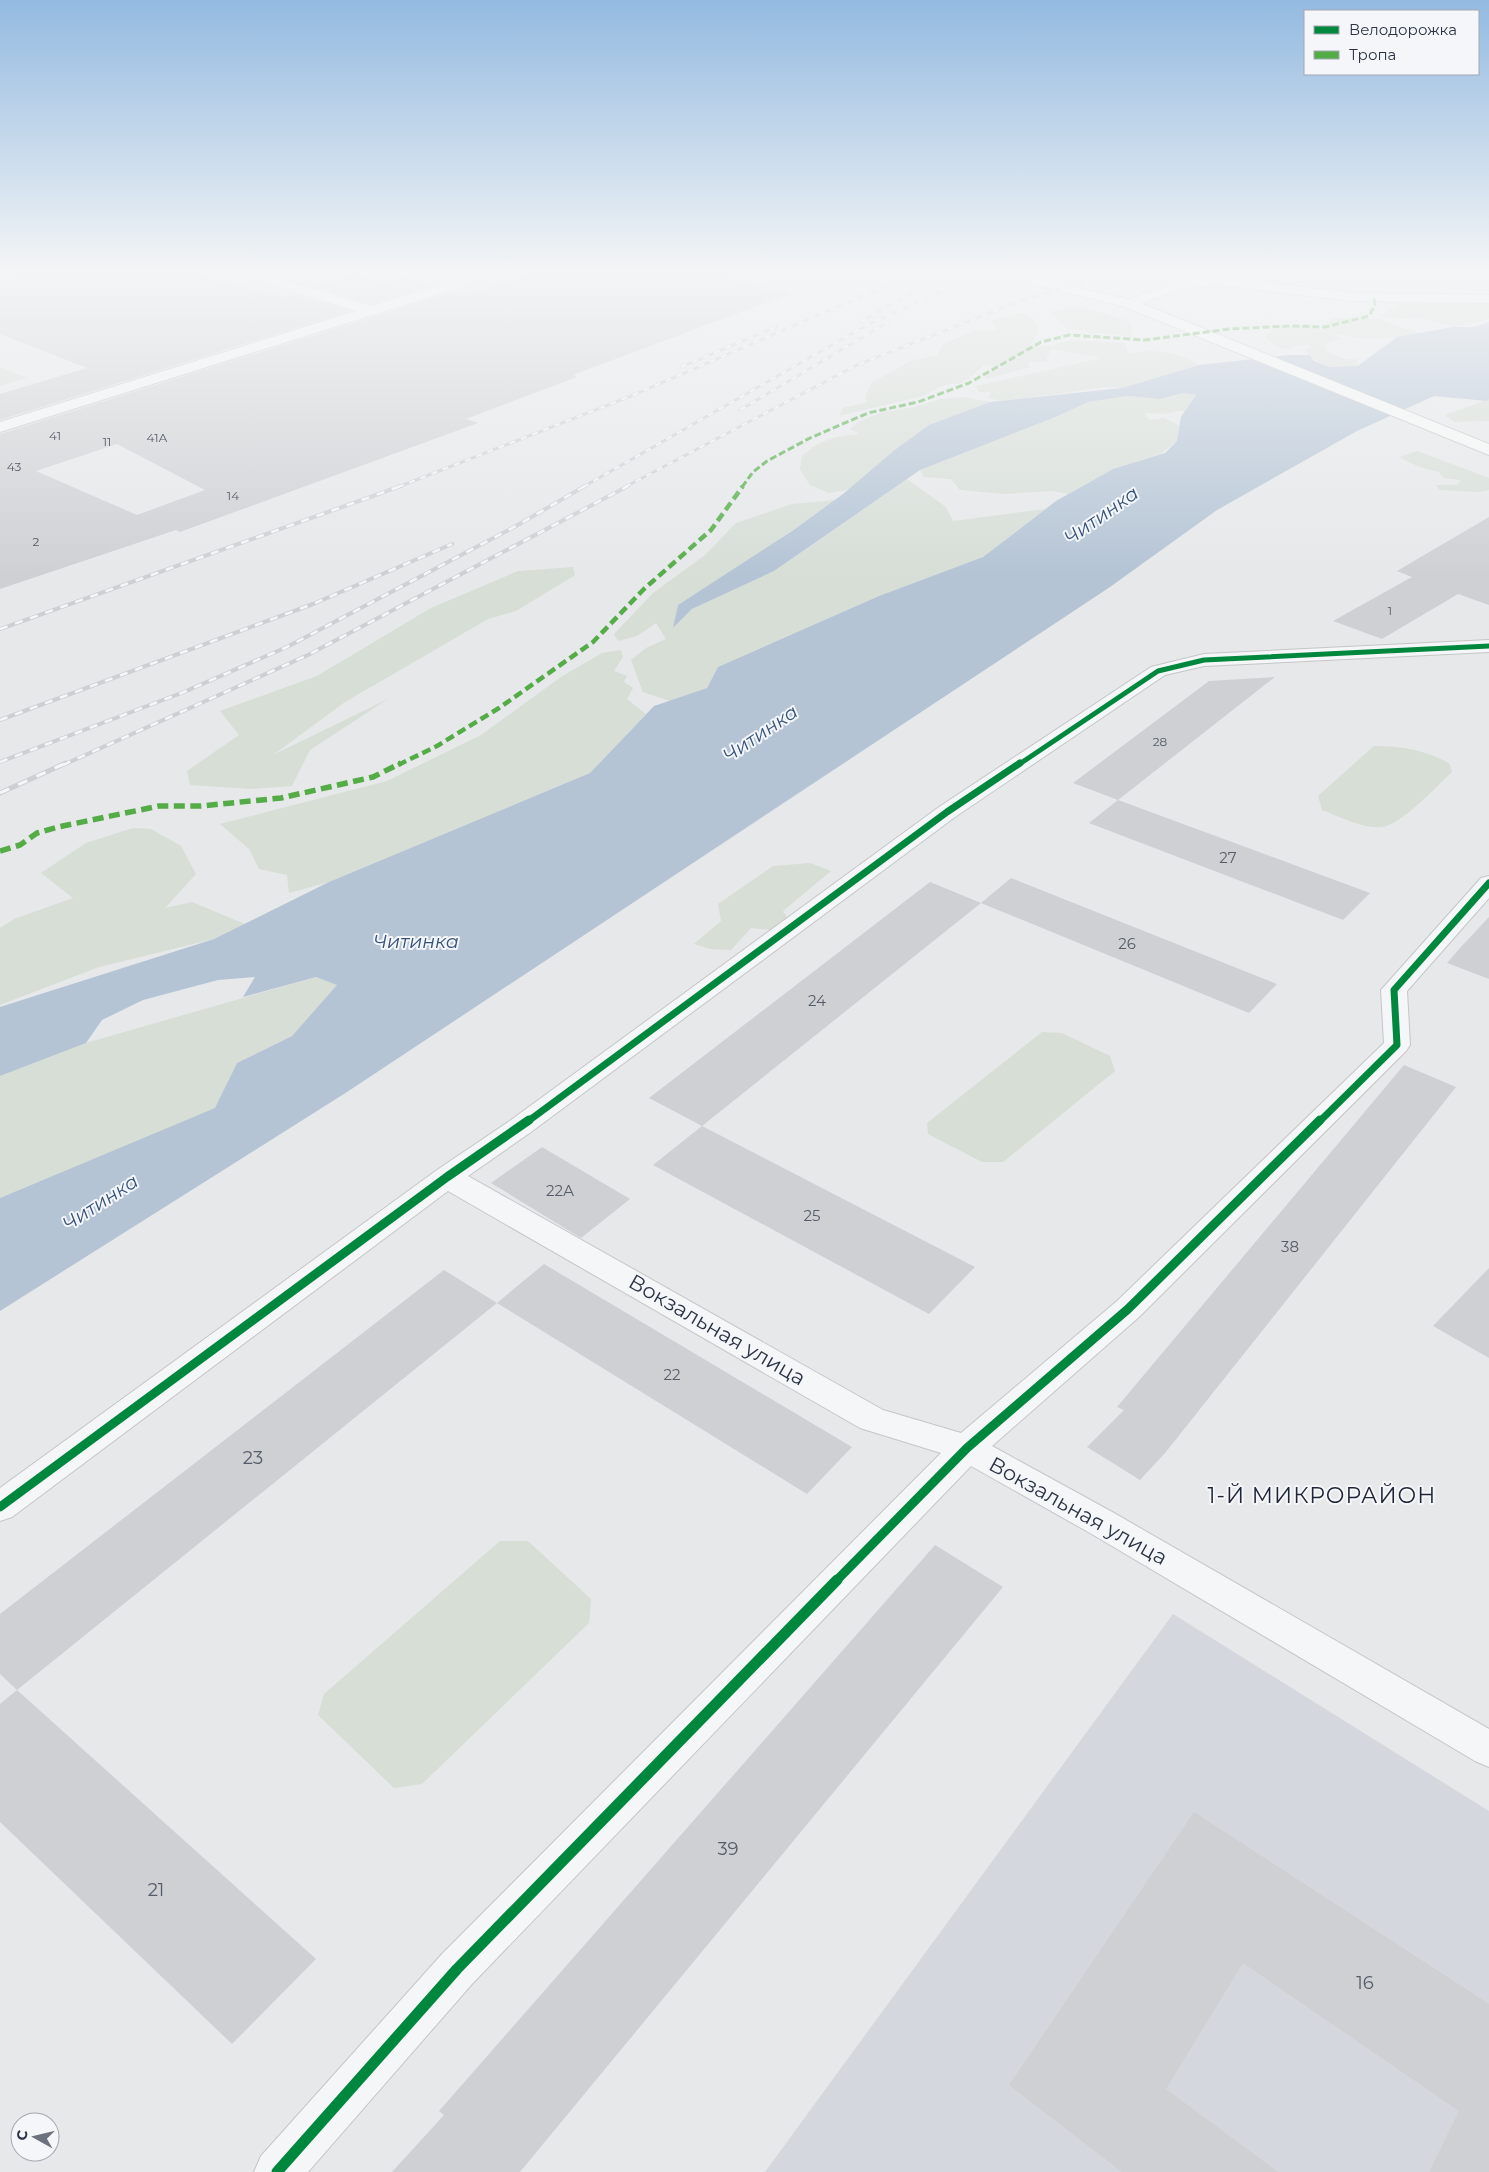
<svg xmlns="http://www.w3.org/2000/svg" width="1489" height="2172" viewBox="0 0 1489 2172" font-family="Montserrat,sans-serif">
	<rect width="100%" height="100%" fill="#e6e8ea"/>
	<path fill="#d4d7dd" d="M1173,1614L1489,1811V2172H765Z"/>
	<g fill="#d6ded6">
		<path d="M1402,302L1489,304V319L1453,327L1417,316L1404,319L1381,316Z"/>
		<path d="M1068,307H1084L1131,322L1132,337L1068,329L1050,312Z"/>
		<path d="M1021,313L1034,320L1039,330L1030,345L1051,346L1070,340L1125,343L1128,353C1154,350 1177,350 1199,365L1122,388L1106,387L1000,401L988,398L991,392H979L976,386L1098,359V357C1083,355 1068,352 1052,349L1047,357V362H1028L1030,367L986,379L984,376L1006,366L984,365L971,377L961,383L944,385L923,396L839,416L843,408L867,402L865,398L871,383L911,361L938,355L942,345L973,331L998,330L991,321Z"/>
		<path d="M1331,318L1379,319L1422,334C1401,337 1378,340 1357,338C1349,337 1341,332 1334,335L1341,339L1324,344L1327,352L1345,359H1356L1358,366C1335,369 1322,369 1305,350L1313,346C1305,344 1296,343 1289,349L1280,348L1265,337L1277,327L1307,324L1323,330Z"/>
		<path d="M0,367L27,378L0,386Z"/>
		<path d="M1183,393L1196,395L1185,411H1179L1165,414L1145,413L1149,420L1164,418L1180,426L1177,441L1160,454L1113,469L1068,494L1052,491L1004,494L960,490L951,479L924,477L920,470L1058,416L1088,402L1128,396L1160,399Z"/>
		<path d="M964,397L990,402L929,425L896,449L850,489L829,493L810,485L800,469L802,456C821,439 835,436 860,434L850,429L860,421L884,412L914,407L940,399Z"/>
		<path d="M1489,399V421L1454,422L1445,415Z"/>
		<path d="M1417,451L1489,478V490L1479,492L1439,490L1436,485H1457L1461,480L1444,478L1439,472L1419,467L1399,457Z"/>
		<path d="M907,479L946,507L953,521L1045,509L983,557L879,596L718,667L707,688L670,701L643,692L631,660L646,648L666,639L656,623L637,636L618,641L614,634L653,593L705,555L736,523L792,504L835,500L747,562L678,605L674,627L692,609L774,571Z"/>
		<path d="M573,567L575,575L516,611L488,619L345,702L273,755L388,699L310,750L292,786L252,789L190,785L187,771L239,735L220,711L317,676L431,608L518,571Z"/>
		<path d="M621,650L623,657L614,671L627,676L624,682L633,688L627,699L646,714L590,773L329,882L289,893L287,875L259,869L249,849L220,824L387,781L481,735L561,677L602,653Z"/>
		<path d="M1374,746C1400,746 1427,750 1450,764L1452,772C1437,786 1401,825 1382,827C1362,829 1341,817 1322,810L1318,796Z"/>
		<path d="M133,828L151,829L181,846L196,874L165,908L192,902L245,924L214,939L99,967L0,1005V928L14,919L73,898L41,873L86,843Z"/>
		<path d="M810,863L831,871L783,911L788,919L771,930L751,928L731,950L710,949L694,944L721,921L718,904L773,866Z"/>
		<path d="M316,977L338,985L292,1036L237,1063L216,1108L0,1198V1076L86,1043Z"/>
		<path d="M1042,1032L1062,1033L1110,1056L1115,1071L1003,1162H982L928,1134L927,1123Z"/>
		<path d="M500,1541H528L591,1599L589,1623L422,1784L394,1788L318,1715L324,1694Z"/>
	</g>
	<path fill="#b4c4d5" d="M1489,322V399L1487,401L1434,396L1357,431L1217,510L1110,587L347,1092L0,1311V1198L215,1108L237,1063L292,1036L337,985L316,977L243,997L255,977L218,980L143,1000L102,1020L86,1043L0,1076V1007L214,939L329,882L590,773L654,706L707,688L718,667L879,596L983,557L1056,501L1113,469L1165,453L1177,441L1181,417L1196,395L1183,393L1160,399L1128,396L1088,402L1058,416L920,470L774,571L692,609L673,628L678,605L792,531L843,494L896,449L929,425L990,402L1122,388L1199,365L1289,355H1310L1314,361L1330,367L1358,366L1397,337L1453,327H1474Z"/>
	<g fill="#ced0d3" fill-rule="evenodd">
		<path d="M14,272H191L238,287L245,285L283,297L293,294L350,311L0,420V394L87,368L0,334V276L12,280Z"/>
		<path d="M538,272H722L723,277L791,293L573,375L577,377L466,419L478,423L180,532L176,530L0,589V434L455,291L466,294ZM117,444L205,490L137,515L36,471Z"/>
		<path d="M355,274L384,283L403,277L433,285L371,304L314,287Z"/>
		<path d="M1489,517V605L1458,594L1382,639L1333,621L1412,577L1397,571Z"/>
		<path d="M1275,677L1118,800L1073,783L1209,681Z"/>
		<path d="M1118,800L1370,893L1343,920L1089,823Z"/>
		<path d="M1011,878L1277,984L1249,1013L981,903Z"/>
		<path d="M930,882L981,903L702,1126L649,1098Z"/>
		<path d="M1489,917V979L1447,963L1460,948Z"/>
		<path d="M1404,1065L1456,1087L1165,1453L1140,1480L1087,1447L1124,1410L1117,1407Z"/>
		<path d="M702,1126L975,1267L929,1314L653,1165Z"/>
		<path d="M542,1147L630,1199L581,1238L491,1183Z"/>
		<path d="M544,1264L852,1447L807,1494L497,1303Z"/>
		<path d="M1489,1268V1358L1433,1326Z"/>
		<path d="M444,1270L497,1303L17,1690L0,1674V1614Z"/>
		<path d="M935,1545L1003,1587L520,2172H392L444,2115L439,2111Z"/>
		<path d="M17,1690L316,1959L232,2044L0,1822V1704Z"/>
		<path d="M1194,1812L1489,2004V2172H1429L1459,2111L1243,1963L1166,2089L1278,2172H1122L1009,2085Z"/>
	</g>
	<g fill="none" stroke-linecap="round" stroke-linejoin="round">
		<defs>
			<g id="minor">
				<path d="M238,272H257L371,306L483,272H502L500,275L0,432V422L356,311L240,275Z"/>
				<path d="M1317,272H1358L1351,276L1282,283L1275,279L1282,275Z"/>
				<path d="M1217,277L1352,293L1489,295V303L1352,301L1217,285L1180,289L1130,308L1123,304L1125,301C1156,288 1183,278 1217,277Z"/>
				<path d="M1489,640V652L1204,666L1165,675L955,817L531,1132L468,1176L883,1410L961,1433L1117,1301L1384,1043L1381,990L1481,878L1489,876V898L1407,991L1410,1045L1406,1051L1139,1317L992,1446L1114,1513L1489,1729V1767L1475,1761L1090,1533L971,1466L472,1984L308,2172H254L261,2156L442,1954L941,1453L860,1428L448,1191L12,1517L0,1521V1488L437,1170L511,1120L939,807L1151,667L1204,654Z"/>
			</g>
			<path id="primary" d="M994,272H1015L1135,301L1489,444V455L1125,307L996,275Z"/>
		</defs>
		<use href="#minor" stroke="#c4c6c8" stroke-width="2"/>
		<use href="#primary" stroke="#c2c5c8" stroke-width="2"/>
		<use href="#minor" fill="#f5f6f7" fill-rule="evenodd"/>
		<use href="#primary" fill="#f8f8f8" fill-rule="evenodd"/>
		<defs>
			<g id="rail-far2">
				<path d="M954,286L985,272"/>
				<path d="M861,322L938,277"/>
				<path d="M681,367L776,327"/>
				<path d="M740,410L888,322"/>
				<path d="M398,487L631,396L918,272"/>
				<path d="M583,487L867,325L960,283"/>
				<path d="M625,487L857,365L1015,303L1114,272"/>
			</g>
			<g id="rail-far1">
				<path d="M0,629L401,486"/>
				<path d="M0,720L313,604L452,544"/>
				<path d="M0,762L184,692L287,647L516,526L585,486"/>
				<path d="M63,765L308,655L628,486"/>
			</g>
			<path id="rail" d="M0,793L66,763"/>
		</defs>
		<use href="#rail-far2" stroke="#cecfd2" stroke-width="3"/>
		<use href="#rail-far1" stroke="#cecfd2" stroke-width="4"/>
		<use href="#rail" stroke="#cecfd2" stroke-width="5"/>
		<use href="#rail-far2" stroke="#f4f6f9" stroke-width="2" stroke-dasharray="6" stroke-linecap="butt"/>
		<use href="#rail-far1" stroke="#f4f6f9" stroke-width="2.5" stroke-dasharray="8" stroke-linecap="butt"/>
		<use href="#rail" stroke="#f4f6f9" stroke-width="3" stroke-dasharray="10" stroke-linecap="butt"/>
		<path stroke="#54ac47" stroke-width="3" stroke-dasharray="7 3" stroke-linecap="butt" d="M742,487L753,472L767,461L810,438L868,413L918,402L969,383L1041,342L1069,335L1145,340L1229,329L1290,326L1325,327L1369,316L1375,305L1374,298"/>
		<path stroke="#54ac47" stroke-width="4.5" stroke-dasharray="9 4.5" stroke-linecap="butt" d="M398,765L437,746L499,708L593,642L644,589L711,530L743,486"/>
		<path stroke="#54ac47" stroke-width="5.5" stroke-dasharray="11 5.5" stroke-linecap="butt" d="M0,851L20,845L37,833L58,827L159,806H201L281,798L373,777L401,763"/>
		<defs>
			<path id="cycleway-far3" d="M1018,765L1158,671L1204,660L1489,646"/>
			<g id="cycleway-far2">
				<path d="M527,1122L947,812L1020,763"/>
				<path d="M1319,1122L1397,1045L1394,990L1489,883"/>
			</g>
			<g id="cycleway-far1">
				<path d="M0,1507L447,1177L529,1120"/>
				<path d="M836,1581L967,1448L1128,1309L1320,1120"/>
			</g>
			<path id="cycleway" d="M277,2172L457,1969L837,1580"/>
		</defs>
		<use href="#cycleway-far3" stroke="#f4f6f9" stroke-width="7"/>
		<use href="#cycleway-far2" stroke="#f4f6f9" stroke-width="10"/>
		<use href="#cycleway-far1" stroke="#f4f6f9" stroke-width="12"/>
		<use href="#cycleway" stroke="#f4f6f9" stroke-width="14"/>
		<use href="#cycleway-far3" stroke="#00873e" stroke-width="5"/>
		<use href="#cycleway-far2" stroke="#00873e" stroke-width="7"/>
		<use href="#cycleway-far1" stroke="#00873e" stroke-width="9"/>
		<use href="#cycleway" stroke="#00873e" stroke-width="11"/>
	</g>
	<linearGradient id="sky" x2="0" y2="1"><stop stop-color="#93bae0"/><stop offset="0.47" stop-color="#f4f5f6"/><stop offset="1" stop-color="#f4f5f6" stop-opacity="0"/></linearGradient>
	<rect width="1489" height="576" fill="url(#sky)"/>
	<g text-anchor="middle" stroke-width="4" stroke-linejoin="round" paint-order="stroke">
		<g font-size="12" fill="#545c69">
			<text x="55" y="440">41</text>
			<text x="157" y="442">41А</text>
			<text x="107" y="446">11</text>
			<text x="14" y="471">43</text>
			<text x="233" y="500">14</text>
			<text x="36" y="546">2</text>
			<text x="1390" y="615">1</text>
			<text x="1160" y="746">28</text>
		</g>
		<g font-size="15" fill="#545c69">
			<text x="1228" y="863">27</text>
			<text x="1127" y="949">26</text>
			<text x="817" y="1006">24</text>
			<text x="560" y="1196">22А</text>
			<text x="812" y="1221">25</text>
			<text x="1290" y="1252">38</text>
			<text x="672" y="1380">22</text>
		</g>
		<g font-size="18" fill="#545c69">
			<text x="253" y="1464">23</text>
			<text x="728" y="1855">39</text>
			<text x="156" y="1896">21</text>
			<text x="1365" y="1989">16</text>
		</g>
		<g font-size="19" font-style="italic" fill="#34527a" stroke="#f4f6f9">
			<text transform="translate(1101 515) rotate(-35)" y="7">Читинка</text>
			<text transform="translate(760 733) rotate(-34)" y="7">Читинка</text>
			<text x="416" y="948">Читинка</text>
			<text transform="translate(100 1202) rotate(-33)" y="7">Читинка</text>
		</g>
		<g font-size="21" fill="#2b3445" stroke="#f4f6f9">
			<text transform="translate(717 1330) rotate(30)" y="7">Вокзальная улица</text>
			<text transform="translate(1078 1511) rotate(29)" y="7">Вокзальная улица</text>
		</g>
		<g font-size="22" letter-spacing="1" fill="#1d2536" stroke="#f4f6f9">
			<text x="1322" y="1503">1-Й МИКРОРАЙОН</text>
		</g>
	</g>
	<rect x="1304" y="10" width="175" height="65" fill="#f4f6f9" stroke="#a4a8b1"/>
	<rect x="1314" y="26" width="25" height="8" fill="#00873e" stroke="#a4a8b1"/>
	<text x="1349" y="35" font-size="15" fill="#2b3445">Велодорожка</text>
	<rect x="1314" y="51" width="25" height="8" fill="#54ac47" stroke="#a4a8b1"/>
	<text x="1349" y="60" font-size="15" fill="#2b3445">Тропа</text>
	<g transform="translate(35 2137) rotate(278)"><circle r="24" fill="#f4f6f9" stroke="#a4a8b1"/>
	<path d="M0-4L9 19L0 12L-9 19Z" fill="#6c737f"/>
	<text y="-8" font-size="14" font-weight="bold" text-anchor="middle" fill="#2b3445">С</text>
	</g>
</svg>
